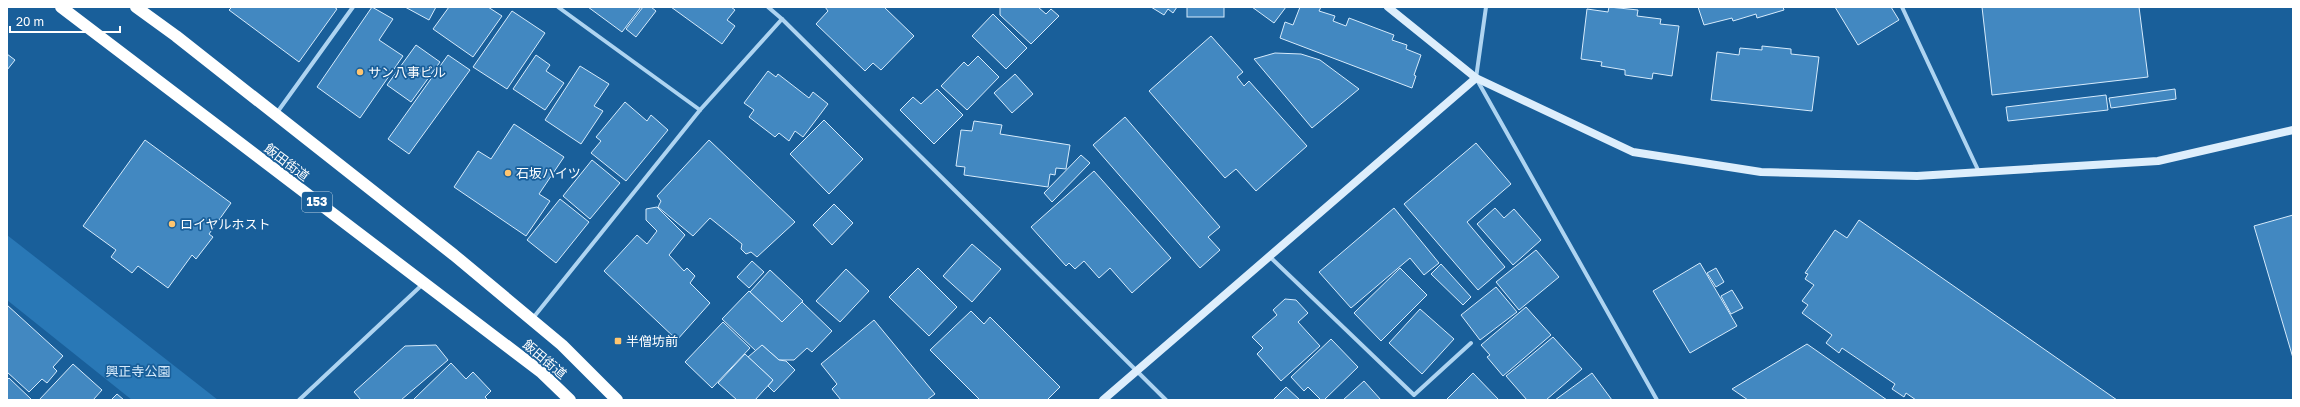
<svg xmlns="http://www.w3.org/2000/svg" width="2300" height="407" viewBox="0 0 2300 407" font-family="'Golos Text','Noto Sans JP',sans-serif">
	<rect width="100%" height="100%" fill="#195f9a"/>
	<path fill="#2978b6" d="M7,235L218,400H132L7,300Z"/>
	<g fill="#4288c1" stroke="#d6ebfc">
		<path d="M232,7H334L337,9L299,62L229,10Z"/>
		<path d="M372,7L393,19L379,40L403,56L360,118L317,87Z"/>
		<path d="M405,7H436L429,20Z"/>
		<path d="M449,7H488L502,16L473,57L433,29Z"/>
		<path d="M588,7H641L622,32Z"/>
		<path d="M643,7H651L656,11L636,37L626,29Z"/>
		<path d="M671,7H731L735,10L727,20L735,26L722,44Z"/>
		<path d="M825,7H884L914,36L881,70L873,63L865,71L816,24L828,11Z"/>
		<path d="M1000,7H1038L1046,14L1051,9L1059,16L1031,44L1000,15Z"/>
		<path d="M1151,7H1177L1173,13L1168,9L1164,15Z"/>
		<rect x="1187" y="7" width="37" height="10"/>
		<path d="M1252,7H1286L1274,23Z"/>
		<path d="M1300,7H1321L1319,11L1335,16L1333,21L1346,26L1349,18L1394,35L1392,40L1407,45L1406,49L1421,55L1414,75L1416,76L1412,88L1280,38L1285,22L1293,25Z"/>
		<path d="M1609,7L1638,10L1637,16L1661,19L1660,24L1679,26L1672,76L1653,73L1652,79L1625,75V70L1601,66L1602,62L1581,59L1587,9L1608,12Z"/>
		<path d="M1698,7H1783L1784,10L1757,18L1756,14L1733,21L1732,18L1704,25Z"/>
		<path d="M1835,7H1891L1899,20L1858,45Z"/>
		<path d="M1982,7H2139L2148,77L1992,95Z"/>
		<path d="M512,11L545,33L507,89L473,67Z"/>
		<path d="M993,14L1027,48L1006,69L972,36Z"/>
		<path d="M1211,36L1243,72L1237,77L1244,86L1249,81L1307,146L1256,191L1236,169L1225,178L1149,91Z"/>
		<path d="M416,45L440,62L411,102L387,85Z"/>
		<path d="M1762,46L1791,49V54L1819,57L1812,111L1711,100L1717,52L1739,55L1740,48L1762,50Z"/>
		<path d="M1275,53L1301,54L1320,60L1359,89L1312,128L1254,59Z"/>
		<path d="M7,54L15,60L7,70Z"/>
		<path d="M448,55L470,70L409,154L388,139Z"/>
		<path d="M536,55L550,65L546,71L564,83L545,110L513,89Z"/>
		<path d="M978,56L999,77L967,110L941,86L964,62L968,66Z"/>
		<path d="M580,66L609,84L594,106L603,111L581,144L545,120Z"/>
		<path d="M768,71L776,77L778,74L809,98L813,92L828,104L803,137L795,131L789,141L779,133L775,137L749,117L754,110L744,103Z"/>
		<path d="M1015,74L1033,94L1012,113L994,93Z"/>
		<path d="M937,89L963,115L934,144L900,110L913,97L921,104Z"/>
		<path d="M2175,89L2176,99L2111,108L2109,98Z"/>
		<path d="M2106,95L2108,110L2008,121L2006,107Z"/>
		<path d="M625,102L647,121L651,115L668,130L626,181L591,153L601,141L596,137Z"/>
		<path d="M1125,117L1220,227L1208,237L1220,250L1200,268L1093,145Z"/>
		<path d="M824,120L863,159L829,194L790,154Z"/>
		<path d="M974,121L1002,125L1000,134L1070,145L1066,169L1056,168L1055,175L1050,174L1048,187L964,175L965,167L956,166L961,130L972,131Z"/>
		<path d="M514,124L564,157L539,194L550,201L526,236L454,187L478,151L491,159Z"/>
		<path d="M145,140L231,203L209,234L213,237L196,259L192,255L168,288L138,266L132,273L111,257L116,250L83,226Z"/>
		<path d="M709,140L795,222L757,257L751,252L746,254L741,249L742,244L710,218L693,236L658,207L661,201L657,196Z"/>
		<path d="M1476,143L1511,184L1467,222L1505,267L1478,290L1404,204Z"/>
		<path d="M1081,155L1090,163L1052,202L1044,193Z"/>
		<path d="M592,160L620,183L590,219L563,196Z"/>
		<path d="M1094,171L1171,258L1132,293L1110,268L1099,278L1084,261L1075,269L1069,263L1066,266L1031,227Z"/>
		<path d="M560,199L589,222L556,263L527,240Z"/>
		<path d="M834,204L853,223L832,245L813,225Z"/>
		<path d="M657,207L685,235L669,255L684,271L687,268L695,276L690,283L710,303L677,340L604,271L637,235L647,244L657,231L646,220V209Z"/>
		<path d="M1394,208L1439,263L1424,275L1410,258L1351,308L1319,272Z"/>
		<path d="M1495,208L1504,218L1514,209L1541,240L1513,265L1477,224Z"/>
		<path d="M2293,215V358L2254,226Z"/>
		<path d="M1859,220L2117,400H1916L1906,393L1904,397L1892,389L1895,384L1842,348L1839,353L1826,343L1832,335L1802,313L1808,305L1802,301L1814,285L1805,279L1808,274L1805,273L1835,230L1847,238Z"/>
		<path d="M972,244L1001,269L972,302L943,276Z"/>
		<path d="M1536,250L1559,277L1519,310L1496,282Z"/>
		<path d="M752,261L764,272L749,288L737,277Z"/>
		<path d="M1700,263L1737,326L1690,353L1653,291Z"/>
		<path d="M1441,264L1471,297L1463,305L1431,274Z"/>
		<path d="M918,268L957,307L929,336L889,297Z"/>
		<path d="M1400,268L1427,295L1381,341L1354,313Z"/>
		<path d="M1716,268L1724,282L1716,287L1707,273Z"/>
		<path d="M846,269L869,291L840,322L816,301Z"/>
		<path d="M770,270L803,301L782,322L750,292Z"/>
		<path d="M1496,287L1517,312L1480,340L1461,315Z"/>
		<path d="M1732,290L1743,308L1731,314L1721,296Z"/>
		<path d="M749,291L782,322L802,302L832,331L812,352L807,348L794,360H779L762,345L756,351L722,319Z"/>
		<path d="M1285,299L1296,300L1308,313L1298,322L1320,346L1281,381L1257,354L1263,348L1252,337L1277,315L1273,310Z"/>
		<path d="M7,305L63,356L53,367L57,371L47,383L42,379L29,392L7,372Z"/>
		<path d="M1526,307L1551,335L1503,376L1487,357L1490,355L1481,345Z"/>
		<path d="M1420,309L1454,339L1422,374L1389,343Z"/>
		<path d="M971,311L984,324L990,317L1060,387L1047,400H980L930,350Z"/>
		<path d="M874,320L935,394L927,400H841L832,389L837,384L821,364Z"/>
		<path d="M723,322L750,348L712,388L685,362Z"/>
		<path d="M1553,337L1582,369L1546,400H1527L1506,376Z"/>
		<path d="M1331,339L1358,367L1324,400H1321L1308,387L1304,391L1291,377Z"/>
		<path d="M1807,344L1887,400H1748L1732,389Z"/>
		<path d="M436,345L448,360L401,400H361L354,392L405,346Z"/>
		<path d="M762,345L779,360L786,361L795,370L774,392L768,386L773,380L748,357Z"/>
		<path d="M745,354L773,380L755,400H737L718,383Z"/>
		<path d="M451,363L466,379L473,372L491,391L485,397L488,400H413Z"/>
		<path d="M73,364L102,390L93,400H39Z"/>
		<path d="M1473,373L1499,400H1446Z"/>
		<path d="M1592,373L1612,400H1555Z"/>
		<path d="M9,378L31,399L30,400H7V380Z"/>
		<path d="M1364,381L1381,400H1343Z"/>
		<path d="M1286,387L1300,400H1273Z"/>
		<path d="M117,394L124,400H111Z"/>
	</g>
	<g fill="none" stroke-linecap="round" stroke-linejoin="round">
		<g stroke="#aed4f1" stroke-width="4">
			<path d="M558,7L700,110"/>
			<path d="M768,7L782,19L1166,400"/>
			<path d="M1486,7L1476,78L1657,400"/>
			<path d="M1902,7L1979,172"/>
			<path d="M276,114L353,7"/>
			<path d="M1269,256L1414,395L1471,343"/>
			<path d="M533,318L700,110L782,19"/>
			<path d="M299,400L423,284"/>
		</g>
		<g stroke="#ddeefc" stroke-width="8">
			<path d="M1388,7L1476,78L1633,152L1761,172L1917,176L2158,161L2293,130"/>
			<path d="M1103,400L1476,78"/>
		</g>
		<g stroke="#fff" stroke-width="12">
			<path d="M61,7L541,372L570,400"/>
			<path d="M136,7L176,36L454,255L562,345L617,400"/>
		</g>
	</g>
	<g fill="#ffc56f" stroke="#195f9a" stroke-width="1.5">
		<circle cx="360" cy="72" r="4"/>
		<circle cx="508" cy="173" r="4"/>
		<circle cx="172" cy="224" r="4"/>
		<rect x="614" y="337" width="8" height="8" rx="2"/>
	</g>
	<g text-anchor="middle" stroke-width="3.5" stroke-linejoin="round" paint-order="stroke">
		<rect fill="#195f9a" stroke="#bacfe1" stroke-width="1" x="302" y="192" width="30" height="20" rx="3"/>
		<g font-size="12" font-weight="bold" fill="#fff">
			<text x="317" y="206">153</text>
		</g>
		<g font-size="13" fill="#fff" stroke="#195f9a" text-anchor="start">
			<text x="368" y="77">サン八事ビル</text>
			<text x="516" y="178">石坂ハイツ</text>
			<text x="180" y="229">ロイヤルホスト</text>
			<text x="626" y="346">半僧坊前</text>
		</g>
		<g font-size="13" fill="#fff" stroke="#195f9a">
			<text transform="translate(287 162) rotate(37)" y="5">飯田街道</text>
			<text transform="translate(545 359) rotate(40)" y="5">飯田街道</text>
		</g>
		<g font-size="13" fill="#d6ebfc" stroke="#195f9a">
			<text x="138" y="376">興正寺公園</text>
		</g>
	</g>
	<rect width="2300" height="407" fill="none" stroke="#ffffff" stroke-width="16"/>
	<path d="M10 26v6h110v-6" fill="none" stroke="#ffffff" stroke-width="2"/>
	<text x="16" y="26" font-size="12" fill="#ffffff" stroke="#195f9a" stroke-width="3" paint-order="stroke">20 m</text>
</svg>
